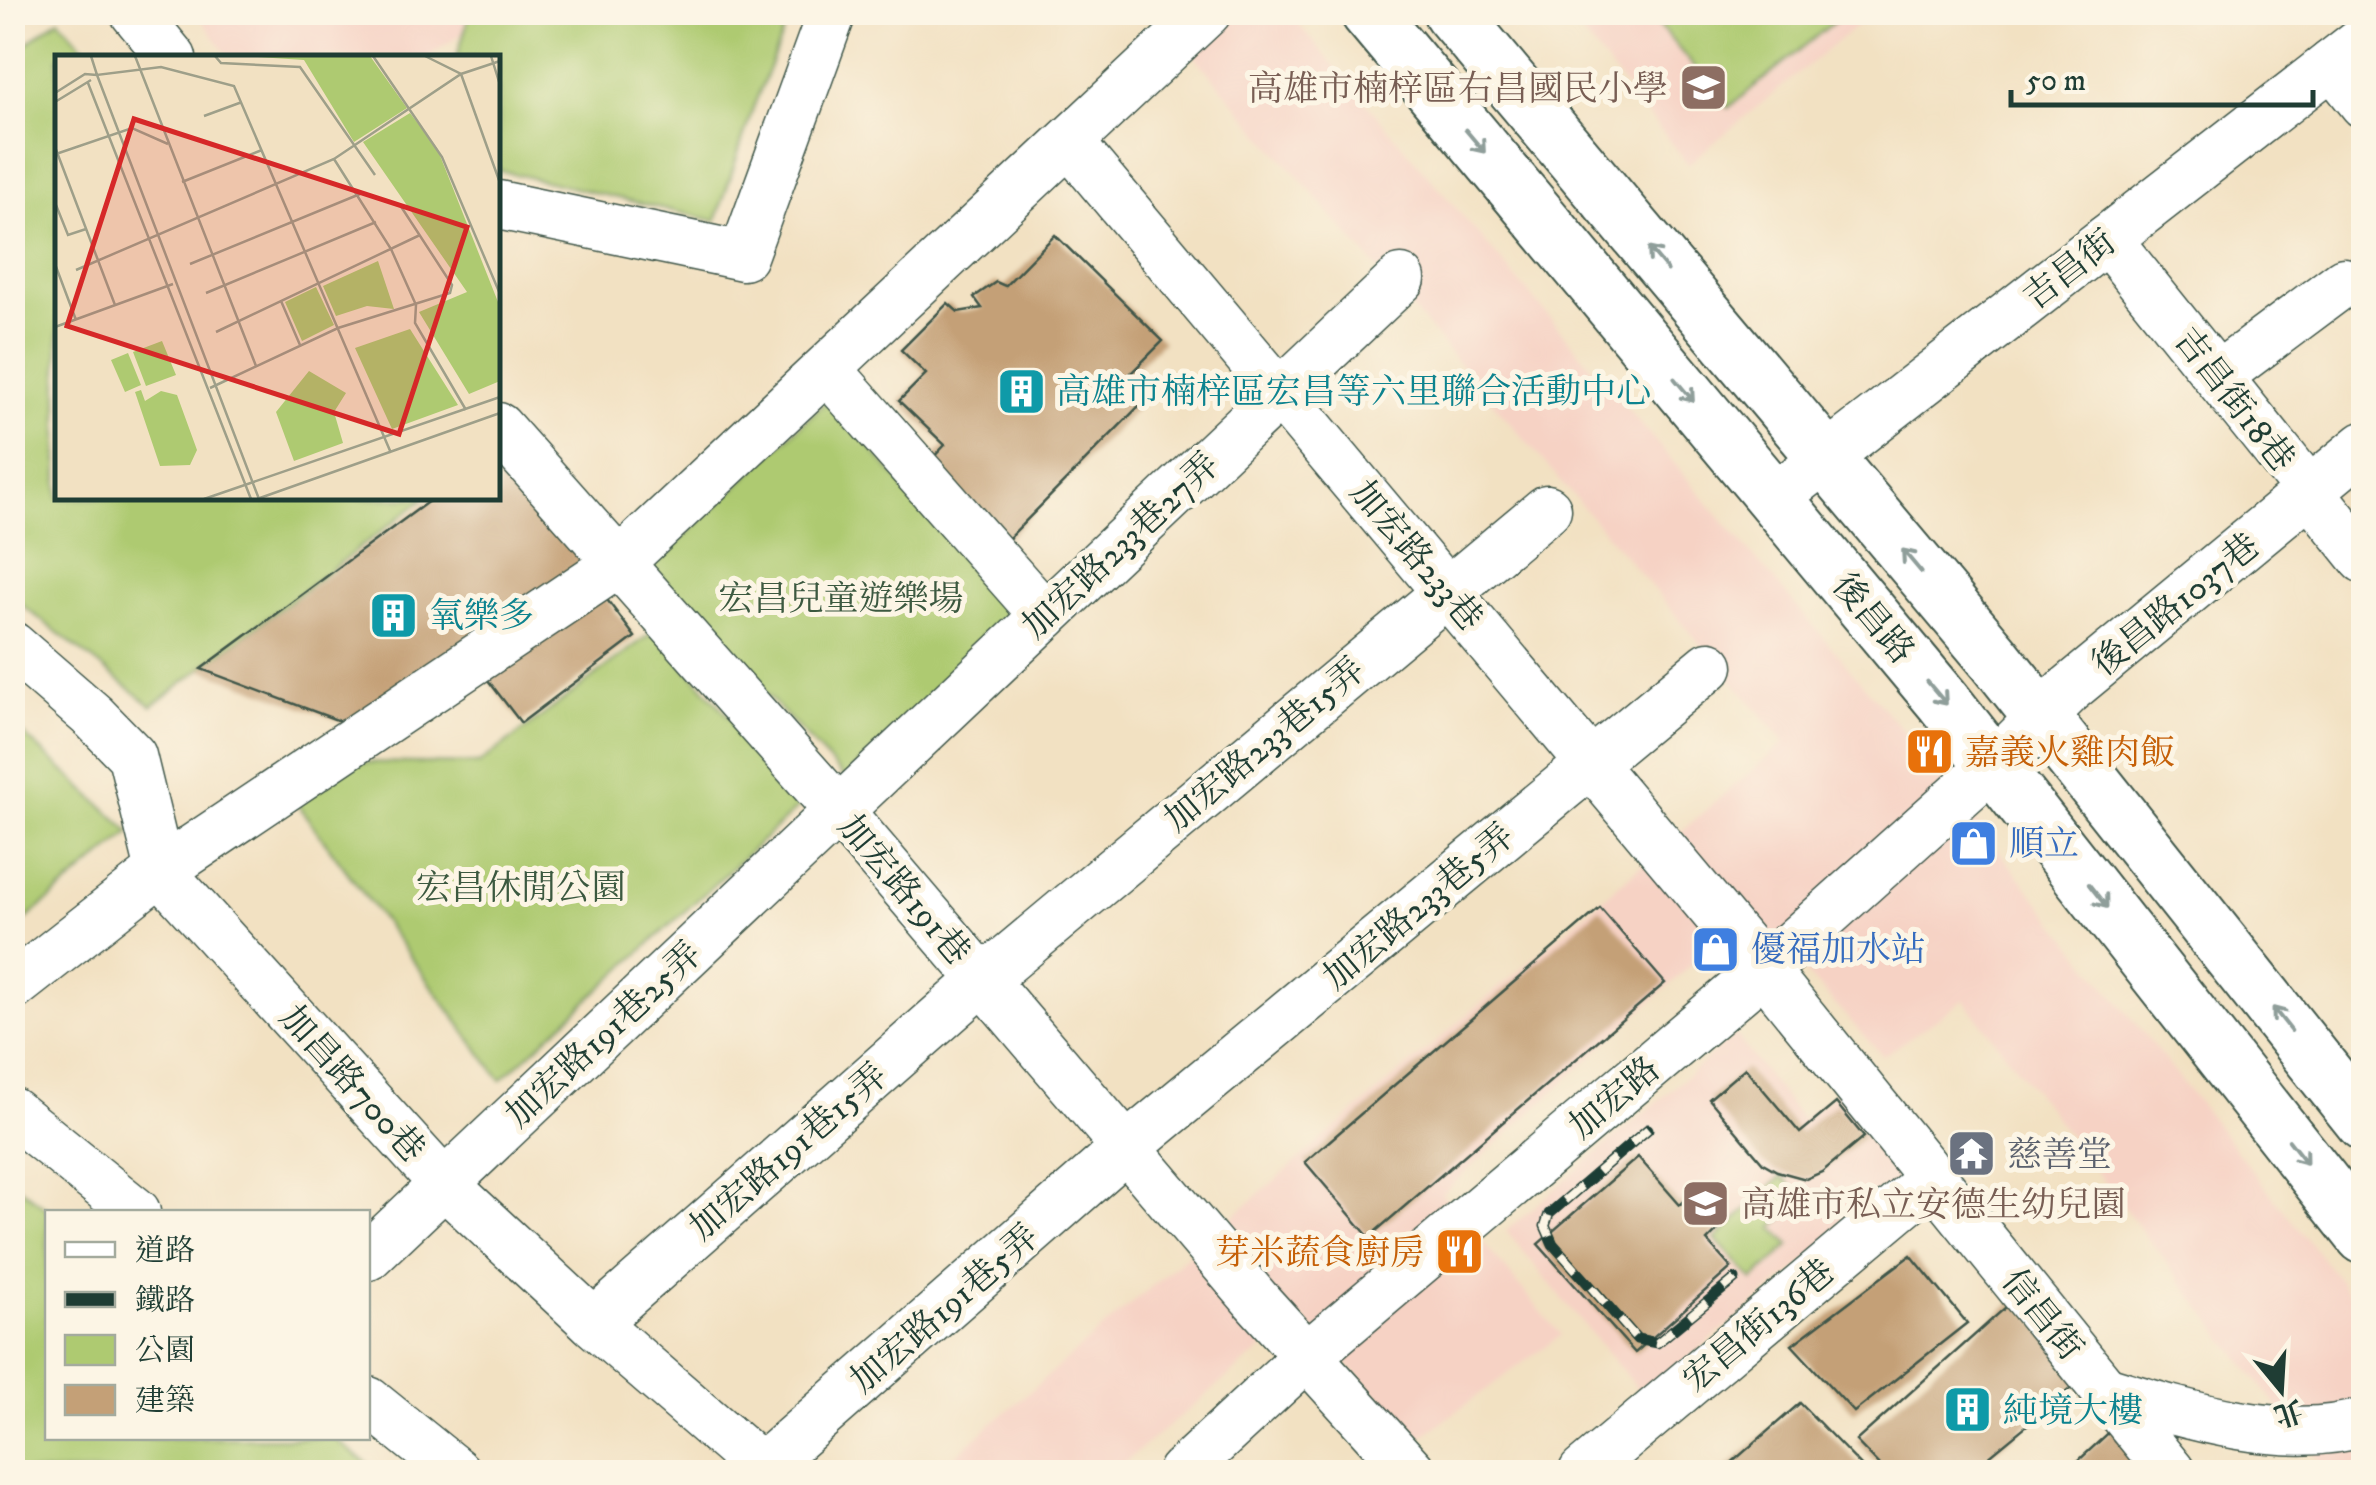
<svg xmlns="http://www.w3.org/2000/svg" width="2376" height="1485" viewBox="0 0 2376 1485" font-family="'IM FELL DW Pica','Noto Serif TC',serif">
	<rect width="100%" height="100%" fill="#fcf5e5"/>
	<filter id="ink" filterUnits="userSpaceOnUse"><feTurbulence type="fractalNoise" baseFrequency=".01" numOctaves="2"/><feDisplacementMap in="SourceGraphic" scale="20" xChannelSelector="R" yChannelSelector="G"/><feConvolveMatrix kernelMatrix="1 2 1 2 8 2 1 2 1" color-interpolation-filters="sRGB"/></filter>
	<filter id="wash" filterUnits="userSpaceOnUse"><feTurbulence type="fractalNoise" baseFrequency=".0048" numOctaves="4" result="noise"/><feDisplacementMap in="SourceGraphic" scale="40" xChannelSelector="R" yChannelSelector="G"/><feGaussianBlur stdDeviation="2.25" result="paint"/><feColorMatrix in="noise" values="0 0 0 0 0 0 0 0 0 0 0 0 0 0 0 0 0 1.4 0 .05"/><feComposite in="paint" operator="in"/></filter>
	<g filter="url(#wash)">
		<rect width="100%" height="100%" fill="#f2e1c2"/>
		<g fill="#f6d2c4">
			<path d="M196,13H463L473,26L428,57H229Z"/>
			<path d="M1233,13H1289L1911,740L2363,1310V1472H2328L1964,1000L1883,1056L1749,912L1442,1194L1561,1335L1420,1438L1301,1317L1125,1462L1133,1472H939L952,1458L1785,742L1191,52Z"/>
			<path d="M1565,13H1872L1688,164Z"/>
			<path d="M1735,1035L1802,1120L1838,1091L1907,1178L1643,1396L1506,1231Z"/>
		</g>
		<g fill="#aeca71" stroke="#668452" stroke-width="2.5">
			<path d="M470,13H791L753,108L716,221L498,170V58L457,57Z"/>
			<path d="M1649,13H1845L1728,108Z"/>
			<path d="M59,19L93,57L58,58V498H425L152,706L13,598L12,55Z"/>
			<path d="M828,399L1016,614L846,779L649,570Z"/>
			<path d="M654,631L804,802L501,1080L295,801L347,762L479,764Z"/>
			<path d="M13,725L131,832L13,930Z"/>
			<path d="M1782,1176L1803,1199L1773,1227L1790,1245L1753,1280L1715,1239Z"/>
			<path d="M12,1182L51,1212H48V1438H334L378,1472H13Z"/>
		</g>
		<g id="blocks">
			<g fill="#c4a077">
				<path d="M1055,235L1163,341L1123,381L1144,401L1008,539L929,462L945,445L899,401L926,374L901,350L948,303L958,312L982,308L974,297L996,282L1005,286Z"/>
				<path d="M498,450L594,561L353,726L201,669L433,498H498Z"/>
				<path d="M596,585L635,637L521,723L481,671Z"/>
				<path d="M1600,908L1665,983L1369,1237L1305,1162Z"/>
				<path d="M1745,1068L1800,1133L1836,1103L1864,1137L1822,1172L1806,1179L1777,1171L1763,1163L1709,1099Z"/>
				<path d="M1638,1157L1680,1205L1691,1195L1720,1228L1707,1241L1731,1268L1635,1353L1538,1244Z"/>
				<path d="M1911,1255L1967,1323L1854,1412L1792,1345Z"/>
				<path d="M2016,1298L2083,1379L1976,1467L1982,1472H1886L1856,1441Z"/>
				<path d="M1800,1403L1867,1472H1721Z"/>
				<path d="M2118,1424L2155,1472H2066Z"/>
			</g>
		</g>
	</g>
	<g filter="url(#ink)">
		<use href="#blocks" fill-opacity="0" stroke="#3f5649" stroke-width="2.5"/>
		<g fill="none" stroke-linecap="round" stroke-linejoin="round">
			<defs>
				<g id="minor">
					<path d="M134,12L172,58"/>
					<path d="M2332,64L2364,104"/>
					<path d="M1069,142L1764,970L2171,1472"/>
					<path d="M498,205L743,256L832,12"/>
					<path d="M2107,239L2364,559"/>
					<path d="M827,369L1045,616"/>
					<path d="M2218,376L2344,282"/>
					<path d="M498,427L839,811L1256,1300L1412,1472"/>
					<path d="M1774,498L2364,39"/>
					<path d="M12,646L94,717L132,756L160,871L444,1184L594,1323L766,1472"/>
					<path d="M12,987L160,871L619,563L1207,12"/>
					<path d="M12,1112L136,1212"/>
					<path d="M368,1256L1401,279"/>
					<path d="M594,1323L983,980L1547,509"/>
					<path d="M2105,1390C2180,1413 2285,1447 2364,1422"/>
					<path d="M368,1401L456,1472"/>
					<path d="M760,1469L1127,1147L1709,666"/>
					<path d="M1182,1472L1307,1356L1764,970L1994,764L2067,691L2364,446"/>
					<path d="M1583,1472L1933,1178"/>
				</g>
				<g id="major">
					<path d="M1368,12L1944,702L2364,1236"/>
					<path d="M1451,12L1995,659L2364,1123"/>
				</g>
			</defs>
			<use href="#minor" stroke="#3f5649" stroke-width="51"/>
			<use href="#major" stroke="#3f5649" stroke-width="59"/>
			<use href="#minor" stroke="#fff" stroke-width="48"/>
			<use href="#major" stroke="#fff" stroke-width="55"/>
			<defs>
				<path id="rail" d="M1648,1129L1549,1214L1545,1226L1553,1244L1637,1339L1657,1343L1735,1279"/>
			</defs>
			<use href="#rail" stroke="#1f3d34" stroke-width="11"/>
			<use href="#rail" stroke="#fcf5e5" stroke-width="8" stroke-dasharray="22" stroke-linecap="butt"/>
		</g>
		<defs><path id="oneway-shaft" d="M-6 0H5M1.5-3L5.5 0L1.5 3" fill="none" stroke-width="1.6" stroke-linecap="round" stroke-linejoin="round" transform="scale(2.5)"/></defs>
		<g stroke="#8f9e9a">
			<use href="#oneway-shaft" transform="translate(1475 141) rotate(50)"/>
			<use href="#oneway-shaft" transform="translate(1658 259) rotate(-130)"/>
			<use href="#oneway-shaft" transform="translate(1684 390) rotate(50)"/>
			<use href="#oneway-shaft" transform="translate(1912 561) rotate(-130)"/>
			<use href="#oneway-shaft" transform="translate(1937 693) rotate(50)"/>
			<use href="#oneway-shaft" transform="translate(2098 896) rotate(52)"/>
			<use href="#oneway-shaft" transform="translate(2282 1019) rotate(-128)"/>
			<use href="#oneway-shaft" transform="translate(2298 1152) rotate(52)"/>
		</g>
	</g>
	<defs>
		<symbol id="school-square" viewBox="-11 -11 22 22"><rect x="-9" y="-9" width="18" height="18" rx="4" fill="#8d6e63" stroke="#fcf5e5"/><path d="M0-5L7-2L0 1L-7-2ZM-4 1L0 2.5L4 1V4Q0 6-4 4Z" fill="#fff"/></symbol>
		<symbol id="building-square" viewBox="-11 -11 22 22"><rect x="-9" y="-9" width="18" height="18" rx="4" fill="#0f9aa8" stroke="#fcf5e5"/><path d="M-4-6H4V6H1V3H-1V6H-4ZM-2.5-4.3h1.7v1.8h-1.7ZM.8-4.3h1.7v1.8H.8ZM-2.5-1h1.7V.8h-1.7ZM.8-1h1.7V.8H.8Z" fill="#fff"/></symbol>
		<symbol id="restaurant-square" viewBox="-11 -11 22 22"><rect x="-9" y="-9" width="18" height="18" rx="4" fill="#e8710a" stroke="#fcf5e5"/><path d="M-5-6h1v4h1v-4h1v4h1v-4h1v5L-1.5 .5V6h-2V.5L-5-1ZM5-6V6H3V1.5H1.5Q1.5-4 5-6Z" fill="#fff"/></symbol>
		<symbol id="shop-square" viewBox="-11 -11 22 22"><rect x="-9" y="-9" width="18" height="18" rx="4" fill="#3f7fe0" stroke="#fcf5e5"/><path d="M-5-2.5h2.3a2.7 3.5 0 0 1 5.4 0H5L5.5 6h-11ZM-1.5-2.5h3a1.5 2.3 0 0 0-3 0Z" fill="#fff"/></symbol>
		<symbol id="temple-square" viewBox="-11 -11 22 22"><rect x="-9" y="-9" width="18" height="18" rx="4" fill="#6b7280" stroke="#fcf5e5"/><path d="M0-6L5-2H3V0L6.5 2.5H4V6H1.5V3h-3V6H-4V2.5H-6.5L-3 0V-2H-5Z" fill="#fff"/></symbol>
	</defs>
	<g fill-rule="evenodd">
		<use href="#school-square" x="1676" y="60" width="55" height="55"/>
		<use href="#building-square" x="994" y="364" width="55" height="55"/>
		<use href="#building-square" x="366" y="588" width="55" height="55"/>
		<use href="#restaurant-square" x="1902" y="724" width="55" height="55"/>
		<use href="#shop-square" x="1946" y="816" width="55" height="55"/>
		<use href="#shop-square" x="1688" y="922" width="55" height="55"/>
		<use href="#temple-square" x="1944" y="1126" width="55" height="55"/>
		<use href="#school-square" x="1678" y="1176" width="55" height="55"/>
		<use href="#restaurant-square" x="1432" y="1224" width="55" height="55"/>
		<use href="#building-square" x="1940" y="1382" width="55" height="55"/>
	</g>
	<g text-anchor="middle" stroke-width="10" stroke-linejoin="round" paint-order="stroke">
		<g font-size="35" fill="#785e54" stroke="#fcf5e5" text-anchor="end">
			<text x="1668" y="100">高雄市楠梓區右昌國民小學</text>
			<text x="1741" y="1216" text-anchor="start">高雄市私立安德生幼兒園</text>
		</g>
		<g font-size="35" fill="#1f3d34" stroke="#fcf5e5">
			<text transform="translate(2069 269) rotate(-38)" y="12">吉昌街</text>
			<text transform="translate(2235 399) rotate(52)" y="12">吉昌街18巷</text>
			<text transform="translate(1120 545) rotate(-43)" y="12">加宏路233巷27弄</text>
			<text transform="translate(1417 555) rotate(50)" y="12">加宏路233巷</text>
			<text transform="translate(2175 604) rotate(-39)" y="12">後昌路1037巷</text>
			<text transform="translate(1874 618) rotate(50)" y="12">後昌路</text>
			<text transform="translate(1264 744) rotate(-40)" y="12">加宏路233巷15弄</text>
			<text transform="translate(905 889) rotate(50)" y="12">加宏路191巷</text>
			<text transform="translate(1418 906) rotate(-40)" y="12">加宏路233巷5弄</text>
			<text transform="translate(603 1034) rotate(-43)" y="12">加宏路191巷25弄</text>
			<text transform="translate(353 1083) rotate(48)" y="12">加昌路700巷</text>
			<text transform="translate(1614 1097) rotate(-40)" y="12">加宏路</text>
			<text transform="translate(788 1151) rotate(-41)" y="12">加宏路191巷15弄</text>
			<text transform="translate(944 1308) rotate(-41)" y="12">加宏路191巷5弄</text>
			<text transform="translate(2043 1314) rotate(51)" y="12">信昌街</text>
			<text transform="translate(1758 1325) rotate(-40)" y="12">宏昌街136巷</text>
		</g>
		<g font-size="35" fill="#0d838f" stroke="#fcf5e5" text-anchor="start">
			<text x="1056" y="403">高雄市楠梓區宏昌等六里聯合活動中心</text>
			<text x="429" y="627">氧樂多</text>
			<text x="2003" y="1422">純境大樓</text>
		</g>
		<g font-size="35" fill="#3c5940" stroke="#fcf5e5">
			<text x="841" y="610">宏昌兒童遊樂場</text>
			<text x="521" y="899">宏昌休閒公園</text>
		</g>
		<g font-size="35" fill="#c56008" stroke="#fcf5e5" text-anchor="start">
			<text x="1965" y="764">嘉義火雞肉飯</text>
			<text x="1425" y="1264" text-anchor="end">芽米蔬食廚房</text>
		</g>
		<g font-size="35" fill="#366cbe" stroke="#fcf5e5" text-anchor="start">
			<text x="2009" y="855">順立</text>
			<text x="1751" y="961">優福加水站</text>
		</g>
		<g font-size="35" fill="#5b616d" stroke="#fcf5e5" text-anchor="start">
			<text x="2007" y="1166">慈善堂</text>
		</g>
	</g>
	<g transform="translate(55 55)">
		<rect width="445" height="445" fill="#f2e1c2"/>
		<path d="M189,1H315L352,53L299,87L249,5ZM355,58L382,93L445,252V326L414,339L364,257L412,237L308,87ZM323,206L339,254L312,251L281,261L268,231ZM261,232L279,270L247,286L230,247ZM355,274L403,350L337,374L300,293ZM107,286L121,320L91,331L78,297ZM73,298L86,330L70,337L56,305ZM254,316L291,338L279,357L288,388L239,406L221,357ZM86,335L90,346L106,336L122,340L142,395L135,410L105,411L80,337Z" fill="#aeca71"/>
		<path fill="none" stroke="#9e9f89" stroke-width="2.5" d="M36,1L42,20L106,12L179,31L336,398M80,1L201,311M160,1L166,8L245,12L320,120M318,1L387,102L445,239M370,1L406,19L445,128M436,1L445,30M42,20L204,444M33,28L196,444M0,38L30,19L42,20M0,47L36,25M149,61L187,47M0,92L60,250M1,99L77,73L113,89M279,104L336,194L361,250L360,268L411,355M127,127L207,95M1,150L13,180L31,174M0,209L21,265M135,209L305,139M21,215L279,104L406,19L445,6M151,238L321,167M226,246L245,290M0,272L118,229M161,277L365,180M155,333L283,273L395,238L397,230L345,150M149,444L445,342M202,444L445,358"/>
		<path fill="#d62828" fill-opacity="0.15" stroke="#d62828" stroke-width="5" d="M79,64L412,172L344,379L12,271Z"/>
		<rect width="445" height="445" fill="none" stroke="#1f3d34" stroke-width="5"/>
	</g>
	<rect width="2376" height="1485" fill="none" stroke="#fcf5e5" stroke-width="50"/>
	<rect x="45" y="1210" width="325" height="230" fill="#fcf5e5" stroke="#a4ab9e" stroke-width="2.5"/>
	<rect x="65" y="1242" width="50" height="15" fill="#ffffff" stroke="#a4ab9e" stroke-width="2.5"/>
	<text x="135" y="1260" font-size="30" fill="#1f3d34">道路</text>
	<rect x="65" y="1292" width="50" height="15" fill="#1f3d34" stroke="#a4ab9e" stroke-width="2.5"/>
	<text x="135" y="1310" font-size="30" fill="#1f3d34">鐵路</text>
	<rect x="65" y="1335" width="50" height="30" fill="#aeca71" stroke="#a4ab9e" stroke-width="2.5"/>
	<text x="135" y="1360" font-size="30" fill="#1f3d34">公園</text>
	<rect x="65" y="1385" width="50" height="30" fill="#c4a077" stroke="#a4ab9e" stroke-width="2.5"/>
	<text x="135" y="1410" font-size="30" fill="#1f3d34">建築</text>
	<g transform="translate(2281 1390) rotate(162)" stroke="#fcf5e5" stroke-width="8" paint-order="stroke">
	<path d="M0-8L18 38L0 25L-18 38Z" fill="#1f3d34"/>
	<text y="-15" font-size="28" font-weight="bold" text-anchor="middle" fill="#1f3d34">北</text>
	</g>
	<path d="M2011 90v15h302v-15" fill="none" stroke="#1f3d34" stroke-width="5"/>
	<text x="2026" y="90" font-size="30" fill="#1f3d34" stroke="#fcf5e5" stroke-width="8" paint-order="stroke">50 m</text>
</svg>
